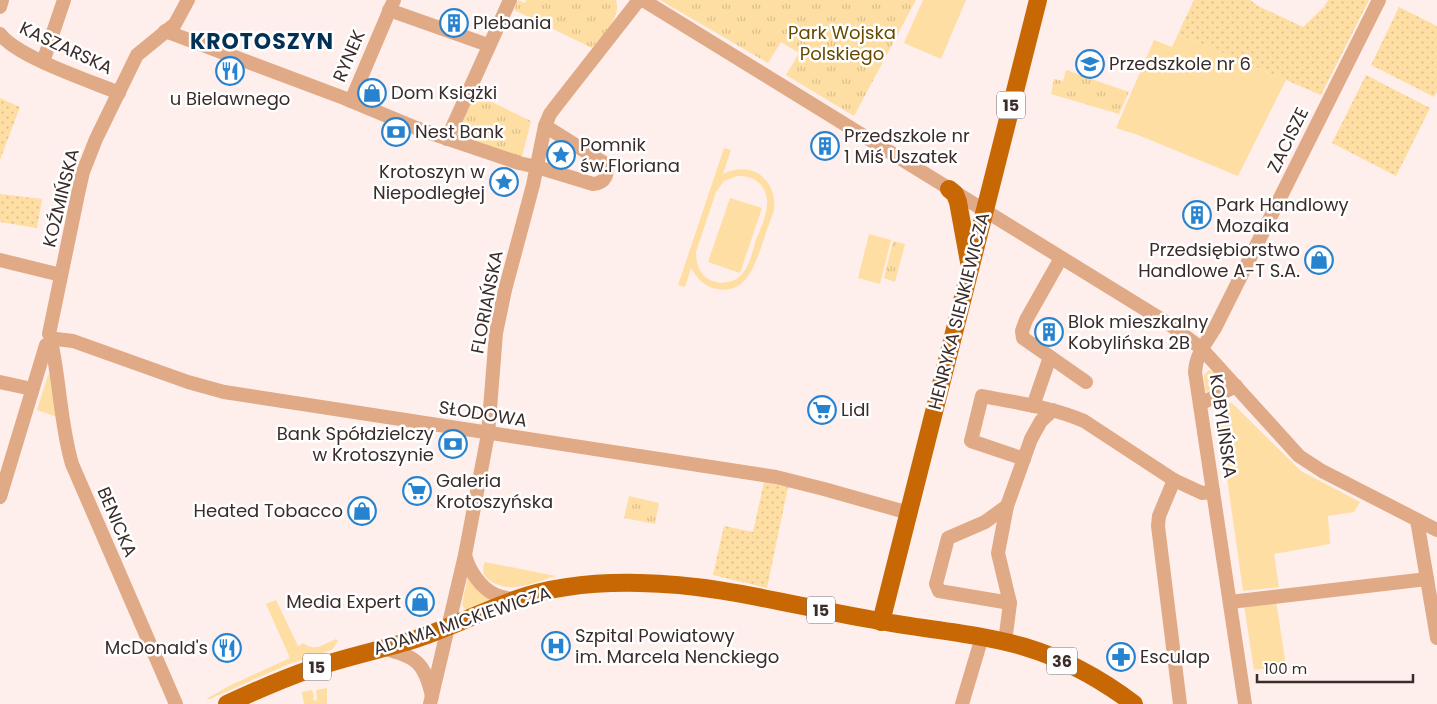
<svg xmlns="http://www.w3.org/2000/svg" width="1437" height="704" viewBox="0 0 1437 704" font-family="Poppins,sans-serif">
	<defs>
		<pattern id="park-tufts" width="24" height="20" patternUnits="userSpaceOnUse" patternTransform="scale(1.25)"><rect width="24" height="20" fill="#fedea2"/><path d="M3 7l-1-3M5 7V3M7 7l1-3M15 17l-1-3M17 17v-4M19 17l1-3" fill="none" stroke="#dabf8c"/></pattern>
		<pattern id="garden-dots" width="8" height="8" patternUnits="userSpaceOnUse" patternTransform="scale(1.25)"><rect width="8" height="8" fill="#fedea2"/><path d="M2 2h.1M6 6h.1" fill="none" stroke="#dabf8c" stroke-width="1.8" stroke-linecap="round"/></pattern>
	</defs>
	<rect width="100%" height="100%" fill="#feefed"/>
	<g fill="#fedea2" fill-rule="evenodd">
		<path d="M923,0H966L941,59L904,43Z"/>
		<path d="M1178,34L1286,80L1238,176L1138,135L1116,128L1154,40L1172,47Z"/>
		<path d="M724,148L731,150L723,174C751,160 778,179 774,211C769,223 765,236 761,248C753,269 745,294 717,289C704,287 697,278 691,268L685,287L678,285ZM737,176C745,176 752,177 758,182C776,198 763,222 756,240C752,252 749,270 738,278C729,284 717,284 708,279C699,273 696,263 696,252L716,192L724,181Z"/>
		<path d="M730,198L762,208L740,273L708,262Z"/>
		<path d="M869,234L891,240L880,284L858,278Z"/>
		<path d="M1209,370L1215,372L1223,383L1207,392L1205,390L1204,375Z"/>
		<path d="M48,375H50L57,417L37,410Z"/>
		<path d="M1222,402L1232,403L1301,471L1360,502L1354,512L1328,516L1330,544L1274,554L1279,587L1243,591L1217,408Z"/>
		<path d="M485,562L556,576C535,582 508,596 488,579C482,574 482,569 485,562Z"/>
		<path d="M468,576L494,599L468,610L464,608L462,604Z"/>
		<path d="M276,600L298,646L304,643C313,653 326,643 336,639L338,641L332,650L289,664L210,699H206L231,685L290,658L266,604Z"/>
		<path d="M1276,601L1286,666L1254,670L1244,605Z"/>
		<path d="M327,688V704H304L302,692L312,690L314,696L313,699L315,701L317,699L316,690Z"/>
	</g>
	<g fill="url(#park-tufts)">
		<path d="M518,0L525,3L526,0H616C622,18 602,35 592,48L514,10Z"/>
		<path d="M660,0H916L854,116L786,75L799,53L781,42L768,63Z"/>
		<path d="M1066,70L1129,92L1119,114L1051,94L1054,79L1063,81Z"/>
		<path d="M471,92L531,121L522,157L451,134Z"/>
		<path d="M893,241L905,244L895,282L884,278Z"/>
		<path d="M629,496L659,503L655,524L624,518Z"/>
	</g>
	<g fill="url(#garden-dots)">
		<path d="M1194,0H1250L1258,6L1303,27L1324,7L1328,0H1369L1321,95L1178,34Z"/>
		<path d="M1399,7L1437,26V92L1434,97L1371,65Z"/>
		<path d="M1366,75L1430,108L1396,176L1332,143Z"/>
		<path d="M0,98L20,107L0,160Z"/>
		<path d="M0,194L42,199L37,228L0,222Z"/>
		<path d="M764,482L788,487L767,588L713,575L724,526L753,532Z"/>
	</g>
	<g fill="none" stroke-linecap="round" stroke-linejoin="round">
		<g stroke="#e0aa86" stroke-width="14">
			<path d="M643,0L1169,324L1201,348L1299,456L1322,471L1437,530"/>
			<path d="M0,7L2,0"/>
			<path d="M389,10L488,45"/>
			<path d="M165,31L344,98L416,128L519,163L537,167L593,184C605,183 610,174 604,163L545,126"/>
			<path d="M0,34C17,57 90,81 119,93"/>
			<path d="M43,62L64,0"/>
			<path d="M351,101L394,0"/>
			<path d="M447,139L510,0"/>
			<path d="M1061,258L1026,320L1022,331L1023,338L1086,382"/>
			<path d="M0,260L61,275"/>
			<path d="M49,334L78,194L83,172L96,139L137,55L175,24L188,0"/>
			<path d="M56,339L73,341L188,382L224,392L776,477L824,489L909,513"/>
			<path d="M52,346C60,385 61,427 72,464L176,704"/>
			<path d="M0,382L32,389"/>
			<path d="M1200,404L1236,386"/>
			<path d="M1033,406L1050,357"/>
			<path d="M1024,459L971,441L982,396C1017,403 1052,407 1084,421L1174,480L1202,493L1213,492"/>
			<path d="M1174,480L1159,516L1158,526L1180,704"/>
			<path d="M0,497L46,345"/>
			<path d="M1007,506L985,522L948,538L936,584L939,591L1010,603"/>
			<path d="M1417,520L1437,638"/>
			<path d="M465,555C469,570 480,587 494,594C500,597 508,598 514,600"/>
			<path d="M1230,602L1427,579"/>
			<path d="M1005,642L1010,603L998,553L1007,506L1031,439L1041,421L1053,410"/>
			<path d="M382,648C416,657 424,661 432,696"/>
			<path d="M430,704L465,555L488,434L496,333L505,290L533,185L545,126L550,114L556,106L639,0"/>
			<path d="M962,704L982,637"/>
			<path d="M1245,704L1195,372C1196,354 1206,343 1215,328L1379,0"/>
		</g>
		<g stroke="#c86805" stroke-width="18">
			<path d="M949,189L955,194L958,202L969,262"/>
			<path d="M881,622L1038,0"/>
			<path d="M227,704C255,691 282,679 311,669C345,657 381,650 416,639C449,628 481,612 514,600C553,586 598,582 640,583C722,584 800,608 880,621C928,630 978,633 1025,647C1065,659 1101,679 1134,704"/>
		</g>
	</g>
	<defs>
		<symbol id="building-ring" viewBox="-11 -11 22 22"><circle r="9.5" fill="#fff" stroke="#2782cf" stroke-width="1.5"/><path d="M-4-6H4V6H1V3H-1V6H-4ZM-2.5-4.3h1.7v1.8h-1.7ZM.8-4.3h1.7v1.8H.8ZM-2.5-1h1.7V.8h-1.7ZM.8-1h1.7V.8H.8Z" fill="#2782cf"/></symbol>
		<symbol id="school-ring" viewBox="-11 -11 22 22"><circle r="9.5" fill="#fff" stroke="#2782cf" stroke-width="1.5"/><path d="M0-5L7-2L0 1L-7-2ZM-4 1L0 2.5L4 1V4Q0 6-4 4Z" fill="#2782cf"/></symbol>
		<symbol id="restaurant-ring" viewBox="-11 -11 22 22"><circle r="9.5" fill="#fff" stroke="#2782cf" stroke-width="1.5"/><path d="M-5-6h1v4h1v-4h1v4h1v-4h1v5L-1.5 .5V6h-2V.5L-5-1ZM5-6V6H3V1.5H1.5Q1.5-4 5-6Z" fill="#2782cf"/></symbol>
		<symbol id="shop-ring" viewBox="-11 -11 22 22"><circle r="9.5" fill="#fff" stroke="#2782cf" stroke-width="1.5"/><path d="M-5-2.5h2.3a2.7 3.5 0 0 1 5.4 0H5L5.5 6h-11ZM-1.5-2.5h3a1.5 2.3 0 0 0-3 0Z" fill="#2782cf"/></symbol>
		<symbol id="bank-ring" viewBox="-11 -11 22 22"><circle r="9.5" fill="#fff" stroke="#2782cf" stroke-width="1.5"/><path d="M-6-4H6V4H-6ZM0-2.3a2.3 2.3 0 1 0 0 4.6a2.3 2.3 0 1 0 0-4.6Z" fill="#2782cf"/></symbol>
		<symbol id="sight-ring" viewBox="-11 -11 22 22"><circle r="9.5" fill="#fff" stroke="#2782cf" stroke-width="1.5"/><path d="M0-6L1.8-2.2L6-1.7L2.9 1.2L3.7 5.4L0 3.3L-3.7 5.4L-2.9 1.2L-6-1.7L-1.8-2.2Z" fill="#2782cf"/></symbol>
		<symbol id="supermarket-ring" viewBox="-11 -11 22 22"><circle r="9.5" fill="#fff" stroke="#2782cf" stroke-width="1.5"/><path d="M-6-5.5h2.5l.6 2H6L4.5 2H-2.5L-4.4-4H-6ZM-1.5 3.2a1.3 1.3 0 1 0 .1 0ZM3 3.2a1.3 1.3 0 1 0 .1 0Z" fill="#2782cf"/></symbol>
		<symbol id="hospital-ring" viewBox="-11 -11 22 22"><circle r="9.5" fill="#fff" stroke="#2782cf" stroke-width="1.5"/><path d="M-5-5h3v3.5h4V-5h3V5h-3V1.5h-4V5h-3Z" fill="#2782cf"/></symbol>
		<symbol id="pharmacy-ring" viewBox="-11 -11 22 22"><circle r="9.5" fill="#fff" stroke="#2782cf" stroke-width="1.5"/><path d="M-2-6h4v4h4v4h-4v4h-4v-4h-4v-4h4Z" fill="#2782cf"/></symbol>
	</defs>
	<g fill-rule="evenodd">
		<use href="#building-ring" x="438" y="7" width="32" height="32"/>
		<use href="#school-ring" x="1074" y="48" width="32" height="32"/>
		<use href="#restaurant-ring" x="214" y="55" width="32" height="32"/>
		<use href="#shop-ring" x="356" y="77" width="32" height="32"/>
		<use href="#bank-ring" x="380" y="116" width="32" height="32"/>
		<use href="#building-ring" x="809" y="130" width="32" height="32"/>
		<use href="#sight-ring" x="545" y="139" width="32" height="32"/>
		<use href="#sight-ring" x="488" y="166" width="32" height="32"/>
		<use href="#building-ring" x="1181" y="199" width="32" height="32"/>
		<use href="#shop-ring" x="1303" y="244" width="32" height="32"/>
		<use href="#building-ring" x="1033" y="316" width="32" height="32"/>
		<use href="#supermarket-ring" x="806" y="394" width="32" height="32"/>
		<use href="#bank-ring" x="437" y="428" width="32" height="32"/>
		<use href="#supermarket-ring" x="401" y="475" width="32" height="32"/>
		<use href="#shop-ring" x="346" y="495" width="32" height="32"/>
		<use href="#shop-ring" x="404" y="586" width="32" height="32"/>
		<use href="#hospital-ring" x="540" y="630" width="32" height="32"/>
		<use href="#restaurant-ring" x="211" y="632" width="32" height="32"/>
		<use href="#pharmacy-ring" x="1105" y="641" width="32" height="32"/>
	</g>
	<g text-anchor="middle" stroke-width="5" stroke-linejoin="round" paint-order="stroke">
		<g fill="#fff" stroke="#756b6a" stroke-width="1">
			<rect x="997" y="91.5" width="28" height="27" rx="4"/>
			<rect x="807" y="596.5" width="28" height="27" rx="4"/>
			<rect x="1047" y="647.5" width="30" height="27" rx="4"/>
			<rect x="303" y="653.5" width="28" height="27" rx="4"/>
		</g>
		<g font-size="16" font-weight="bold" fill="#3a2c2a">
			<text x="1011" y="111">15</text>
			<text x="821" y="616">15</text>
			<text x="1062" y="667">36</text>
			<text x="317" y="673">15</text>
		</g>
		<g font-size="18" fill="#3a2c2a" stroke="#fff" text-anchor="start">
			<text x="473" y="29">Plebania</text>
			<text x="1109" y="70">Przedszkole nr 6</text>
			<text x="391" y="99">Dom Książki</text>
			<text x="230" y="105" text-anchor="middle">u Bielawnego</text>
			<text x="415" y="138">Nest Bank</text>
			<text x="844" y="142">Przedszkole nr<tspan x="844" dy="21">1 Miś Uszatek</tspan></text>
			<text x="580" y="151">Pomnik<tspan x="580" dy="21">św.Floriana</tspan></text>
			<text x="485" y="178" text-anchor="end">Krotoszyn w<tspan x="485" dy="21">Niepodległej</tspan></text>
			<text x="1216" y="211">Park Handlowy<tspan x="1216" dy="21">Mozaika</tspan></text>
			<text x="1300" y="256" text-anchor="end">Przedsiębiorstwo<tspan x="1300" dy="21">Handlowe A-T S.A.</tspan></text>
			<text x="1068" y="328">Blok mieszkalny<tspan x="1068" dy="21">Kobylińska 2B</tspan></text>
			<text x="841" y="416">Lidl</text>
			<text x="434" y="440" text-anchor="end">Bank Spółdzielczy<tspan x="434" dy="21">w Krotoszynie</tspan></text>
			<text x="436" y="487">Galeria<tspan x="436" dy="21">Krotoszyńska</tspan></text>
			<text x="343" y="517" text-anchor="end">Heated Tobacco</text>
			<text x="401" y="608" text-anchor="end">Media Expert</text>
			<text x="575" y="642">Szpital Powiatowy<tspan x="575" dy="21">im. Marcela Nenckiego</tspan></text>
			<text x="208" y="654" text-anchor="end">McDonald's</text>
			<text x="1140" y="663">Esculap</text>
		</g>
		<g font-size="18" fill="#674a00" stroke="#fff">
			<text x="842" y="39">Park Wojska<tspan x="842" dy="21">Polskiego</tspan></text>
		</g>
		<g font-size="18" fill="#3a2c2a" stroke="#fff">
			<text transform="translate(66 48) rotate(25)" y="6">KASZARSKA</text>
			<text transform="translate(349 56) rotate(-67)" y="6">RYNEK</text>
			<text transform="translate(1288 140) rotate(-64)" y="6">ZACISZE</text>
			<text transform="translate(61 198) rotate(-76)" y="6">KOŹMIŃSKA</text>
			<text transform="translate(487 302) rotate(-79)" y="6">FLORIAŃSKA</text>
			<text transform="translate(959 311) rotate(-76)" y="6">HENRYKA SIENKIEWICZA</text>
			<text transform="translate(483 414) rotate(9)" y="6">SŁODOWA</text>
			<text transform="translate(1223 426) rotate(82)" y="6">KOBYLIŃSKA</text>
			<text transform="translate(117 522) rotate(67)" y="6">BENICKA</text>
			<text transform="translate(462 621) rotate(-18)" y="6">ADAMA MICKIEWICZA</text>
		</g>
		<g font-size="22" font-weight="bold" letter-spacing="1" fill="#033055" stroke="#fff">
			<text x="262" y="49">KROTOSZYN</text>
		</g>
	</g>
	<path d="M1257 674v8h156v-8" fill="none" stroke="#3a2c2a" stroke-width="2.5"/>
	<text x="1264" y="674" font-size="15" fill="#3a2c2a" stroke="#ffffff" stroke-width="4" paint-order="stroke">100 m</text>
</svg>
